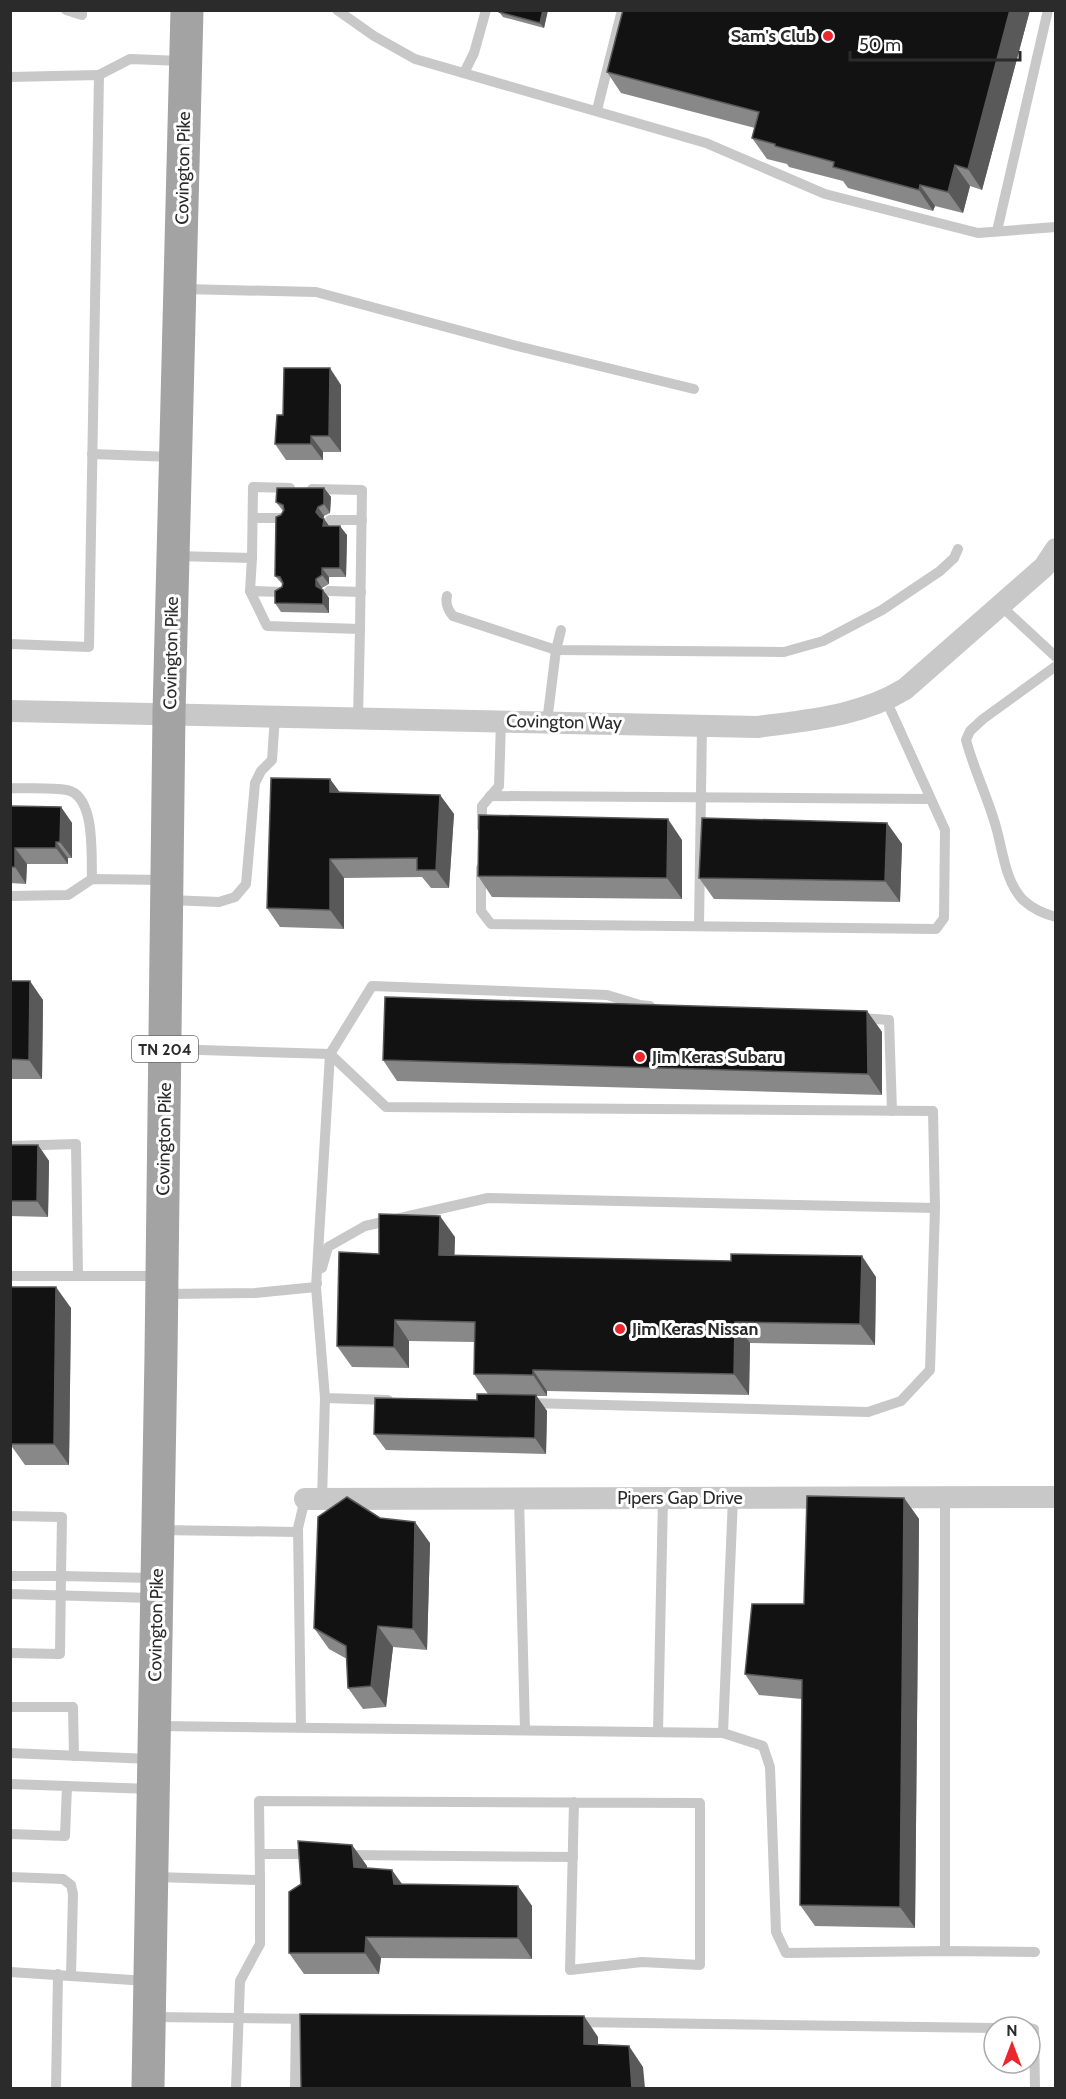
<svg xmlns="http://www.w3.org/2000/svg" width="1066" height="2099" viewBox="0 0 1066 2099" font-family="Cabin,sans-serif">
	<rect width="100%" height="100%" fill="#fff"/>
	<g fill="none" stroke-linecap="round" stroke-linejoin="round">
		<g stroke="#c8c8c8" stroke-width="10">
			<path d="M66,10L82,15V10"/>
			<path d="M337,10L374,36L415,59L706,143L825,194L978,233L1056,227"/>
			<path d="M464,73L474,53L486,10"/>
			<path d="M99,75L130,59L182,61"/>
			<path d="M10,77L99,75L89,647L10,644"/>
			<path d="M597,110L622,10"/>
			<path d="M997,231L1048,10"/>
			<path d="M183,289L316,292L513,345L694,389"/>
			<path d="M92,454L173,457"/>
			<path d="M312,489L362,490L360,629"/>
			<path d="M253,518H283"/>
			<path d="M330,520H362"/>
			<path d="M176,556L252,558L250,591L267,626L360,629L358,718"/>
			<path d="M252,558L253,487L290,488"/>
			<path d="M250,591L282,592"/>
			<path d="M329,591L361,592"/>
			<path d="M447,596C445,604 448,610 453,616L556,650L784,652L823,641L882,610L940,571L954,558L958,549"/>
			<path d="M1000,605L1056,657"/>
			<path d="M1056,666L983,719L970,731L966,740C974,770 988,798 996,827C1003,851 1005,881 1023,900C1032,908 1044,914 1056,917"/>
			<path d="M547,722L556,650L561,630"/>
			<path d="M10,788C29,789 49,787 67,790C96,796 91,856 92,879"/>
			<path d="M490,796L930,799"/>
			<path d="M482,828V806L499,786L501,721"/>
			<path d="M481,868V911L491,924L936,929L944,918L945,830L886,700"/>
			<path d="M10,896L68,895L92,879L164,880"/>
			<path d="M170,900L219,902L235,897L246,884L255,783L261,771L272,760L275,716"/>
			<path d="M699,926L702,726"/>
			<path d="M861,1018L889,1020L892,1111"/>
			<path d="M168,1049L330,1054L386,1107L933,1111L935,1208L488,1198L365,1226L328,1247L322,1268"/>
			<path d="M10,1146L76,1144L78,1276"/>
			<path d="M10,1276H159"/>
			<path d="M165,1294L255,1293L316,1287L317,1283"/>
			<path d="M388,1400L325,1398L316,1287L330,1054L372,986L607,995L640,1005L650,1006"/>
			<path d="M529,1403L868,1412L901,1401L930,1370L935,1208"/>
			<path d="M945,1497V1951"/>
			<path d="M519,1498L525,1730"/>
			<path d="M322,1499L325,1398"/>
			<path d="M10,1516L62,1517L61,1576H10"/>
			<path d="M161,1530L298,1532"/>
			<path d="M10,1594L153,1598"/>
			<path d="M10,1653L60,1654L61,1576L153,1578"/>
			<path d="M10,1707H73L74,1756"/>
			<path d="M158,1726L723,1733L763,1746L770,1767L776,1932L786,1953L945,1951L1035,1952"/>
			<path d="M301,1727L298,1528L305,1499"/>
			<path d="M658,1732L663,1498"/>
			<path d="M723,1733L733,1498"/>
			<path d="M10,1753L150,1759"/>
			<path d="M10,1784L151,1789"/>
			<path d="M10,1834L65,1836L67,1786"/>
			<path d="M260,1854H313"/>
			<path d="M347,1855L573,1857"/>
			<path d="M10,1877L63,1879L71,1885L73,1894L71,1976"/>
			<path d="M155,1877L260,1880L259,1801L700,1803V1965L642,1962L570,1970L574,1802"/>
			<path d="M10,1972L147,1981"/>
			<path d="M152,2017L314,2019"/>
			<path d="M575,2022L994,2028"/>
			<path d="M1030,2028L1034,2029L1035,2088"/>
			<path d="M56,2088L58,1974"/>
			<path d="M236,2088L240,1981L260,1944V1880"/>
			<path d="M295,2088L296,2019"/>
		</g>
		<g stroke="#c8c8c8" stroke-width="22">
			<path d="M10,711L758,727C809,720 861,716 905,689L1044,567L1056,549"/>
			<path d="M305,1499L1056,1497"/>
		</g>
		<path stroke="#a3a3a3" stroke-width="33" d="M148,2088L161,1355L169,713L187,10"/>
	</g>
	<g fill="#888">
		<path d="M548,10L544,28L503,17L499,12Z"/>
		<path d="M623,10H1030L982,190L970,186L963,213L935,206L933,211L848,188L843,181L789,167L787,164L767,159L752,138L755,128L621,93L607,72Z"/>
		<path d="M341,385V452H323V460H286L275,444L283,415Z"/>
		<path d="M324,488L331,497L330,513L324,516L323,518L329,526L347,535L346,577H329V584L322,588V589L329,598V613L281,612L275,603L283,585L275,576L281,515L283,511L276,502Z"/>
		<path d="M330,779L340,793L440,795L454,814L449,888H431L422,877L344,878V929L280,927L267,908Z"/>
		<path d="M10,806L61,807L72,823V858H68V864H27L26,884L10,883Z"/>
		<path d="M887,823L902,844L900,902L714,899L699,878Z"/>
		<path d="M682,840V899L492,897L478,876Z"/>
		<path d="M10,981L43,1000L42,1079H11Z"/>
		<path d="M867,1011L882,1032V1095L397,1081L383,1060Z"/>
		<path d="M10,1145H38L49,1161L48,1217L10,1216Z"/>
		<path d="M455,1237L454,1255L876,1277L875,1345L750,1343L749,1395L547,1391V1396H536L547,1411L546,1454L386,1450L374,1434L477,1400L488,1394L474,1374L475,1342L409,1341V1368L352,1367L337,1346L379,1254Z"/>
		<path d="M10,1287L71,1308L69,1465H25L10,1444Z"/>
		<path d="M904,1498L919,1519L915,1928L815,1926L800,1905L802,1699L759,1695L745,1674L804,1604Z"/>
		<path d="M380,1518L430,1543L427,1650L393,1647L386,1707L363,1709L348,1688L347,1659L329,1649L314,1628Z"/>
		<path d="M352,1845L367,1866V1868L402,1884L518,1886L532,1906V1959L381,1958L379,1974H304L289,1953L301,1884Z"/>
	</g>
	<g fill="#595959">
		<path d="M543,10H548L544,28L540,23Z"/>
		<path d="M1010,10H1030L982,190L968,169Z"/>
		<path d="M955,165L970,186L963,213L948,192Z"/>
		<path d="M920,185L935,206L933,211L919,190Z"/>
		<path d="M330,368L341,385V452L329,436Z"/>
		<path d="M311,436L323,452V460L311,444Z"/>
		<path d="M324,488L331,497L330,513L324,504Z"/>
		<path d="M318,507L324,516L323,521L324,519L330,527L323,526L316,512Z"/>
		<path d="M340,526L347,535L346,577L340,568Z"/>
		<path d="M322,568L329,577V584L322,575Z"/>
		<path d="M316,579L322,588L323,595V590L329,598V613L323,604L316,586Z"/>
		<path d="M330,779L344,798L330,792Z"/>
		<path d="M440,795L454,814L449,888L436,870Z"/>
		<path d="M61,807L72,823V858L60,842Z"/>
		<path d="M668,819L682,840V899L667,878Z"/>
		<path d="M887,823L902,844L900,902L885,881Z"/>
		<path d="M56,842L68,858V864L56,848Z"/>
		<path d="M15,848L27,864L26,884L15,867Z"/>
		<path d="M330,859L344,878V929L330,910Z"/>
		<path d="M30,981L43,1000L42,1079L29,1060Z"/>
		<path d="M867,1011L882,1032V1095L868,1074Z"/>
		<path d="M38,1145L49,1161L48,1217L37,1201Z"/>
		<path d="M440,1216L455,1237L454,1276L439,1255Z"/>
		<path d="M862,1256L876,1277L875,1345L860,1324Z"/>
		<path d="M56,1287L71,1308L69,1465L54,1444Z"/>
		<path d="M395,1320L409,1341V1368L394,1347Z"/>
		<path d="M735,1322L750,1343L749,1395L734,1374Z"/>
		<path d="M533,1370L547,1391V1396L533,1375Z"/>
		<path d="M536,1395L547,1411L546,1454L535,1438Z"/>
		<path d="M904,1498L919,1519L915,1928L900,1907Z"/>
		<path d="M415,1522L430,1543L427,1650L413,1629Z"/>
		<path d="M378,1626L393,1647L386,1707L371,1686Z"/>
		<path d="M352,1845L367,1866L368,1888L354,1867Z"/>
		<path d="M392,1870L407,1891L394,1884Z"/>
		<path d="M518,1886L532,1906V1959L518,1938Z"/>
		<path d="M366,1937L381,1958L379,1974L365,1953Z"/>
		<path d="M584,2016L598,2037V2065L584,2044Z"/>
		<path d="M629,2046L643,2067L645,2088H632Z"/>
	</g>
	<g fill="#121212" stroke="#595959" stroke-width="1.5">
		<path d="M499,10H543L540,23L499,12Z"/>
		<path d="M623,10H1010L968,169L955,165L948,192L920,185L919,190L833,167L834,162L775,146V144L752,138L759,112L607,72Z"/>
		<path d="M284,368H330L329,436H311V444H275L277,415H283Z"/>
		<path d="M277,488H324V504L318,507L316,512L320,517L324,519L323,526H340V568H322V575L316,579V586L323,590V604L275,603V591L282,587L283,583L280,577L275,576L276,517L281,515L284,510L283,505L276,502Z"/>
		<path d="M271,778L330,779V792L440,795L436,870H417V858L330,859V910L267,908Z"/>
		<path d="M10,806L61,807L60,842H56V848H15V867H10Z"/>
		<path d="M479,815L668,819L667,878L478,876Z"/>
		<path d="M702,818L887,823L885,881L699,878Z"/>
		<path d="M10,981H30L29,1060L10,1059Z"/>
		<path d="M385,997L867,1011L868,1074L383,1060Z"/>
		<path d="M10,1145H38L37,1201H10Z"/>
		<path d="M379,1214L440,1216L439,1255L731,1261V1254L862,1256L860,1324L735,1322L734,1374L533,1370V1375L474,1374L475,1322L395,1320L394,1347L337,1346L339,1252L379,1254Z"/>
		<path d="M10,1287H56L54,1444H10Z"/>
		<path d="M477,1394L536,1395L535,1438L374,1434L375,1398L477,1400Z"/>
		<path d="M807,1496L904,1498L900,1907L800,1905L802,1680L745,1674L752,1604H804Z"/>
		<path d="M347,1497L380,1518L415,1522L413,1629L378,1626L371,1686L348,1688L346,1646L314,1628L318,1517Z"/>
		<path d="M298,1841L352,1845L354,1867L392,1870L394,1884L518,1886V1938L366,1937L365,1953H289V1892L301,1884Z"/>
		<path d="M300,2014L584,2016V2044L629,2046L632,2088H301Z"/>
	</g>
	<g fill="#e9272d" stroke="#fff" stroke-width="2">
		<circle cx="828" cy="36" r="6"/>
		<circle cx="640" cy="1057" r="6"/>
		<circle cx="620" cy="1329" r="6"/>
	</g>
	<g text-anchor="middle" stroke-width="6" stroke-linejoin="round" paint-order="stroke">
		<rect fill="#fff" stroke="#6b6b6b" stroke-width="1.5" x="132" y="1036" width="66" height="26" rx="4.5"/>
		<g font-size="16" font-weight="bold" fill="#2b2b2b">
			<text x="165" y="1055">TN 204</text>
		</g>
		<g font-size="18" font-weight="bold" fill="#2b2b2b" stroke="#fff" text-anchor="start">
			<text x="816" y="42" text-anchor="end">Sam's Club</text>
			<text x="652" y="1063">Jim Keras Subaru</text>
			<text x="632" y="1335">Jim Keras Nissan</text>
		</g>
		<g font-size="18" fill="#2b2b2b" stroke="#fff">
			<text transform="translate(183 168) rotate(-89)" y="6">Covington Pike</text>
			<text transform="translate(171 653) rotate(-89)" y="6">Covington Pike</text>
			<text transform="translate(564 722) rotate(1)" y="6">Covington Way</text>
			<text transform="translate(164 1139) rotate(-89)" y="6">Covington Pike</text>
			<text x="680" y="1504">Pipers Gap Drive</text>
			<text transform="translate(156 1625) rotate(-89)" y="6">Covington Pike</text>
		</g>
	</g>
	<rect width="1066" height="2099" fill="none" stroke="#2b2b2b" stroke-width="24"/>
	<g transform="translate(1012 2045)"><circle r="28" fill="#ffffff" stroke="#aaaaaa" stroke-width="1.5"/>
	<path d="M0-4.5L10 22L0 15L-10 22Z" fill="#e9272d"/>
	<text y="-9" font-size="16" font-weight="bold" text-anchor="middle" fill="#2b2b2b">N</text>
	</g>
	<path d="M850 51v9h170v-9" fill="none" stroke="#2b2b2b" stroke-width="3"/>
	<text x="859" y="51" font-size="18" fill="#2b2b2b" stroke="#ffffff" stroke-width="4.5" paint-order="stroke">50 m</text>
</svg>
